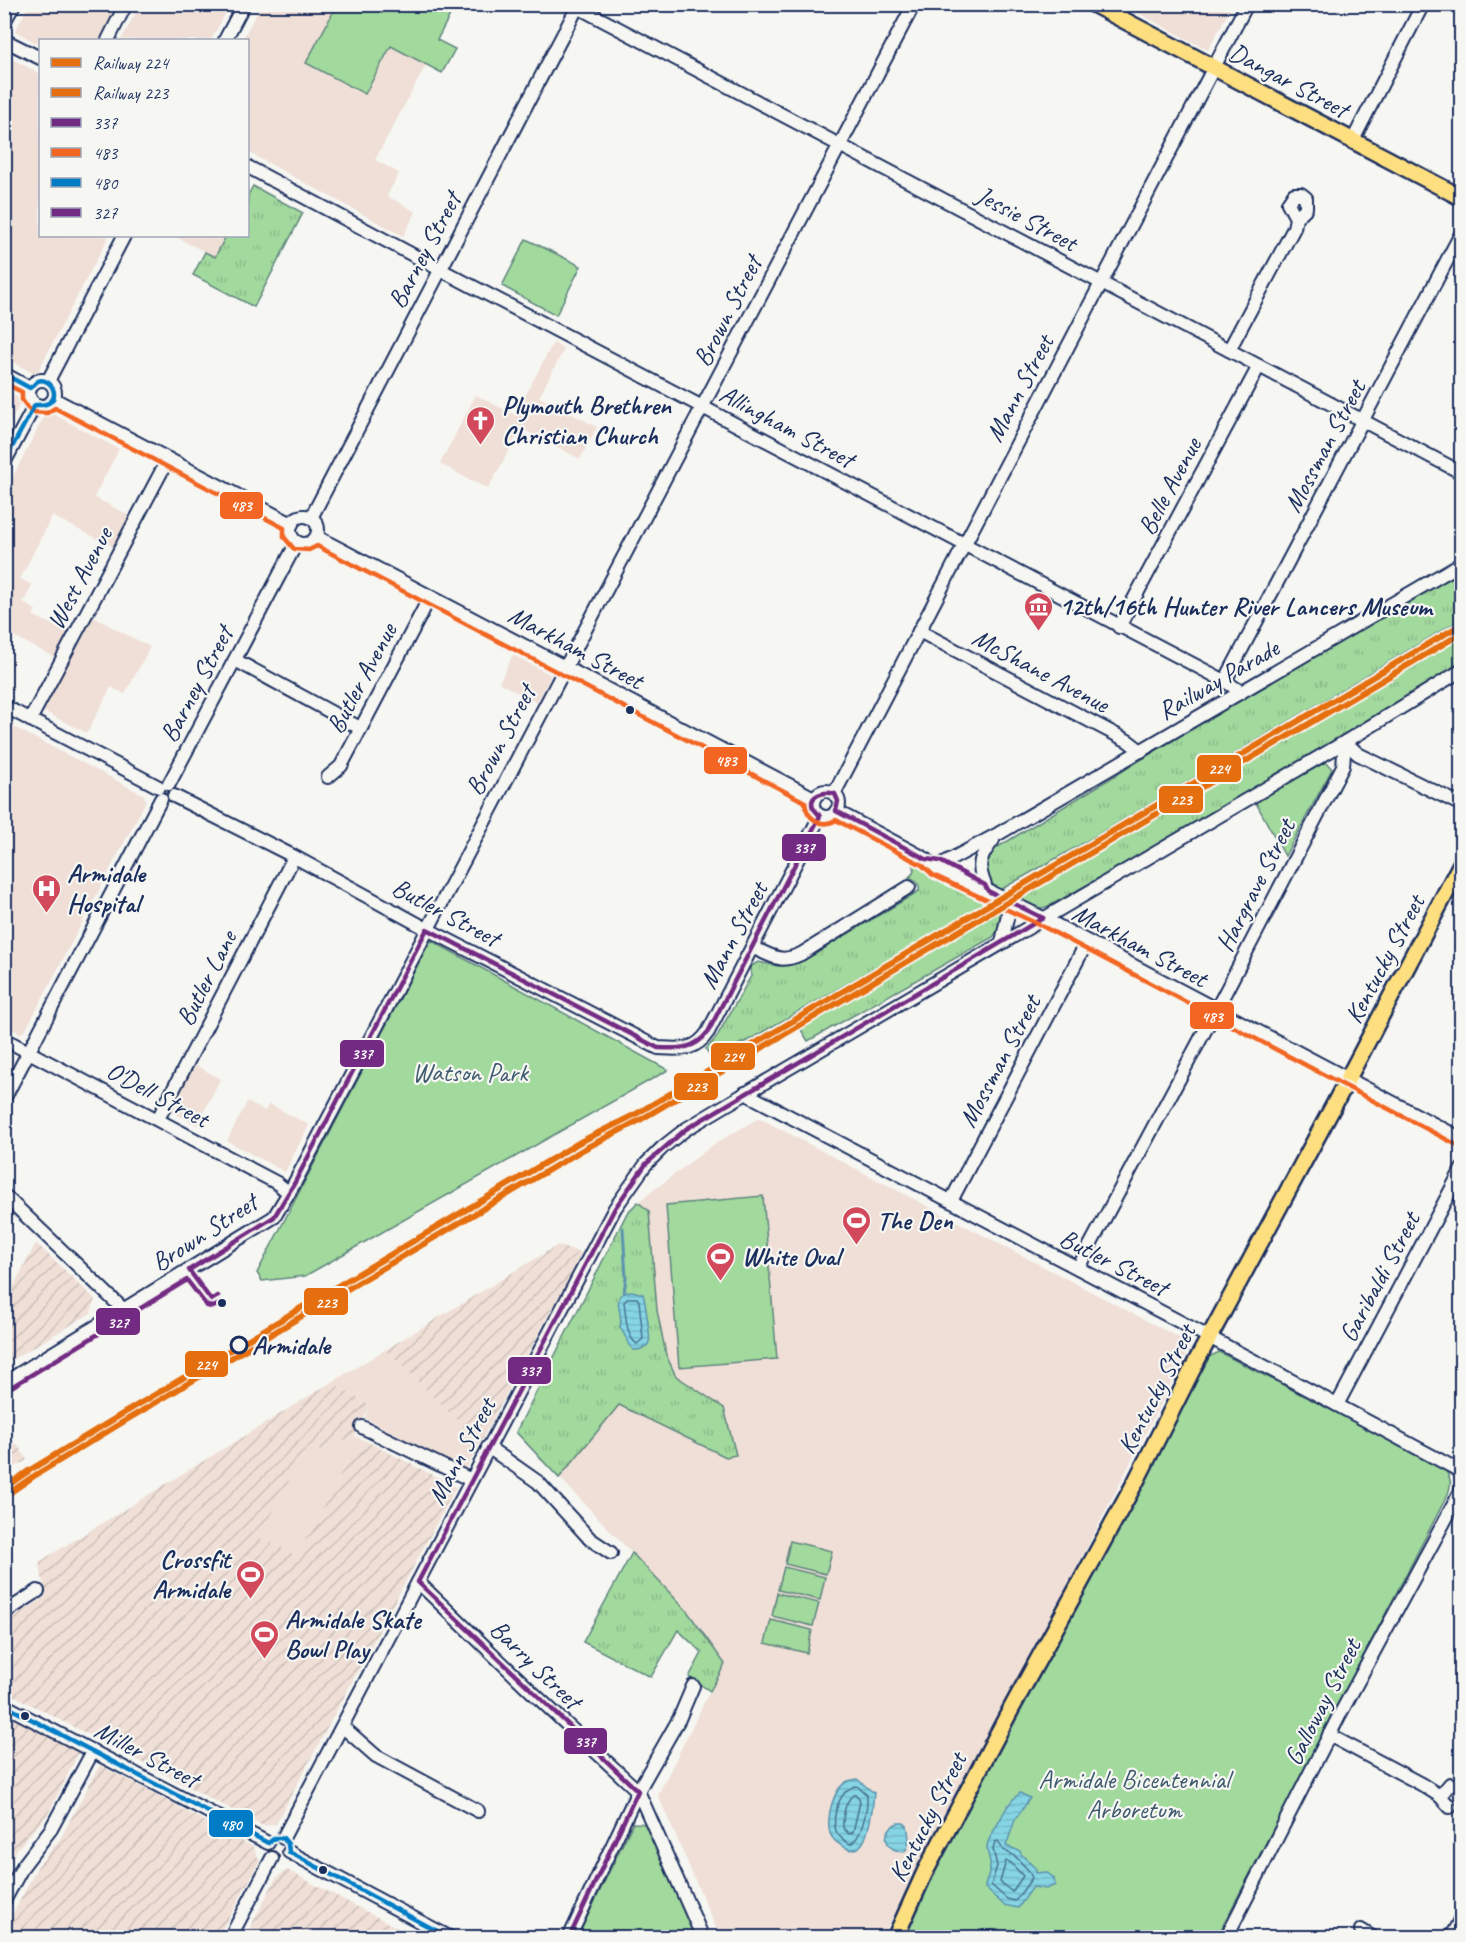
<svg xmlns="http://www.w3.org/2000/svg" width="1466" height="1942" viewBox="0 0 1466 1942" font-family="Caveat,sans-serif">
	<defs>
		<pattern id="industrial-furrows" width="10" height="10" patternUnits="userSpaceOnUse" patternTransform="scale(1.5)"><rect width="10" height="10" fill="#efdfd6"/><path d="M-1 1l2-2M0 10L10 0M9 11l2-2" fill="none" stroke="#ccc0ba"/></pattern>
		<pattern id="grass-tufts" width="24" height="20" patternUnits="userSpaceOnUse" patternTransform="scale(1.5)"><rect width="24" height="20" fill="#a2d99d"/><path d="M3 7l-1-3M5 7V3M7 7l1-3M15 17l-1-3M17 17v-4M19 17l1-3" fill="none" stroke="#8bbb8a"/></pattern>
		<pattern id="water-rules" width="6" height="5" patternUnits="userSpaceOnUse" patternTransform="scale(1.5)"><rect width="6" height="5" fill="#86d5e4"/><path d="M0 2.5h6" fill="none" stroke="#73b7c6"/></pattern>
	</defs>
	<rect width="100%" height="100%" fill="#f6f6f2"/>
	<filter id="ink" filterUnits="userSpaceOnUse"><feTurbulence type="fractalNoise" baseFrequency=".0167" numOctaves="2"/><feDisplacementMap in="SourceGraphic" scale="12" xChannelSelector="R" yChannelSelector="G"/><feConvolveMatrix kernelMatrix="1 2 1 2 8 2 1 2 1" color-interpolation-filters="sRGB"/></filter>
	<g filter="url(#ink)">
		<g fill="#efdfd6">
			<path d="M29,5H122L104,40H40V45L15,31Z"/>
			<path d="M140,5V4L230,5L211,40H121Z"/>
			<path d="M261,5H337L307,63L391,46L426,65L375,160L399,173L387,196L416,212L403,236L248,152V40H242Z"/>
			<path d="M1123,5L1232,4V5L1208,50Z"/>
			<path d="M5,55L40,74V236H109L38,371L33,373L5,358Z"/>
			<path d="M174,236H226L215,257Z"/>
			<path d="M553,343L564,349L539,397L597,427L580,459L521,428L488,489L440,464L476,395L515,415Z"/>
			<path d="M5,390L22,400L5,433Z"/>
			<path d="M47,411L119,449L94,497L130,516L114,547L52,516L20,579L32,585L23,603L36,610L33,615L68,633L56,658L4,631L5,492Z"/>
			<path d="M91,616L150,647L125,694L111,687L87,733L41,710Z"/>
			<path d="M513,655L551,675L537,702L499,683Z"/>
			<path d="M4,722L144,795L146,801L25,1031L20,1033L4,1025Z"/>
			<path d="M194,1064L220,1079L197,1125L170,1111Z"/>
			<path d="M247,1102L265,1111L269,1104L309,1125L285,1172L227,1141Z"/>
			<path d="M759,1118L1191,1344L1032,1655L882,1937H720L658,1795L724,1663L687,1611L516,1432L627,1213L638,1202L713,1145Z"/>
			<path d="M385,1350L480,1443L465,1470L365,1418L370,1406L332,1382Z"/>
			<path d="M355,1436L370,1443L350,1456L297,1556L259,1537L301,1458Z"/>
		</g>
		<g fill="url(#industrial-furrows)">
			<path d="M36,1243L95,1299L91,1313L10,1361L5,1358V1288L11,1291Z"/>
			<path d="M558,1245L582,1253L480,1443L385,1350Z"/>
			<path d="M332,1382L370,1406L355,1436L301,1458L260,1537L297,1556L350,1456L370,1443L456,1487L276,1824L263,1826L5,1691V1623L46,1596L39,1562Z"/>
			<path d="M4,1440L18,1445L27,1460L5,1473Z"/>
			<path d="M5,1714L79,1752L48,1814L17,1849L5,1872Z"/>
			<path d="M100,1765L253,1847L260,1861L218,1937H5V1929L38,1866L60,1839Z"/>
			<path d="M287,1870L415,1937H245L276,1878Z"/>
		</g>
		<g fill="url(#grass-tufts)" stroke="#5e847e" stroke-width="1.5">
			<path d="M253,186L303,213L254,307L193,275L205,252L215,257L226,236H248V195Z"/>
			<path d="M1461,570V619L1101,833L1000,890C983,879 979,867 993,850L1249,694Z"/>
			<path d="M1461,630V667L1163,843L1049,906L1038,909L1012,896Z"/>
			<path d="M913,864L991,901L747,1041L711,1057L706,1049L716,1038L751,976L750,967L758,962L778,966L790,965L816,953L919,891V886L915,880L909,877C914,874 915,870 913,864Z"/>
			<path d="M994,904C1005,918 1003,923 993,937L808,1041L798,1025Z"/>
			<path d="M638,1202L649,1211L657,1310L666,1355L676,1376L724,1408L736,1455L726,1457L619,1405L559,1478L516,1432L627,1213Z"/>
			<path d="M632,1553L687,1611L725,1664L710,1691L689,1677L702,1653L678,1630L651,1677L583,1642Z"/>
		</g>
		<g fill="#a2d99d" stroke="#5e847e" stroke-width="1.5">
			<path d="M337,5H437L436,7L450,15L437,40L455,49L442,73L391,46L365,94L306,63Z"/>
			<path d="M526,239L581,266L556,315L502,286Z"/>
			<path d="M1326,762L1332,769L1285,856L1255,801Z"/>
			<path d="M432,941L668,1070L305,1276L262,1281L257,1273L429,943Z"/>
			<path d="M763,1196L777,1359L679,1367L666,1205Z"/>
			<path d="M1219,1352L1444,1468C1451,1478 1452,1483 1448,1494L1219,1933L1215,1931L1211,1938H900L907,1922L1209,1357Z"/>
			<path d="M790,1541L832,1551L826,1574L785,1564Z"/>
			<path d="M784,1567L825,1577L820,1600L778,1590Z"/>
			<path d="M777,1593L819,1603L813,1626L772,1616Z"/>
			<path d="M771,1620L812,1630L807,1653L765,1643Z"/>
			<path d="M633,1823L648,1824L699,1937L577,1938Z"/>
		</g>
		<g fill="url(#water-rules)" stroke="#5b93ae" stroke-width="1.5">
			<path d="M632,1291L643,1294C645,1301 651,1338 649,1342C647,1349 638,1350 633,1350L620,1327C625,1313 607,1294 632,1291Z"/>
			<path d="M857,1779L874,1793C873,1805 869,1839 860,1846C858,1849 854,1849 851,1850C843,1847 833,1842 830,1833C826,1818 833,1788 848,1781C851,1780 854,1780 857,1779Z"/>
			<path d="M1020,1793L1030,1798L1015,1820L1006,1846L1020,1851L1021,1854L1036,1869V1873L1046,1872L1054,1878L1055,1885L1046,1889L1033,1887L1018,1908L1004,1905L985,1888C985,1880 990,1875 990,1866C991,1860 987,1854 987,1848C987,1840 993,1833 996,1827C1004,1813 1008,1802 1020,1793Z"/>
			<path d="M898,1823H904L907,1826C909,1834 910,1846 904,1852C884,1851 880,1831 898,1823Z"/>
		</g>
		<g fill="none" stroke-linecap="round" stroke-linejoin="round">
			<g stroke="#467194" stroke-width="1.5">
				<path d="M628,1298H637L639,1301L643,1339L637,1344C626,1337 626,1315 624,1302Z"/>
				<path d="M857,1786L867,1795C868,1807 862,1839 850,1844C845,1841 838,1837 836,1831C831,1816 840,1788 857,1786Z"/>
				<path d="M856,1795L859,1798L860,1802L853,1832L849,1834L843,1828C843,1816 844,1803 853,1795Z"/>
				<path d="M998,1841L1003,1850L1015,1856L1029,1871L1032,1878L1015,1901L1007,1899L991,1885L997,1866L993,1849L995,1842Z"/>
				<path d="M1006,1861L1010,1862L1023,1876L1012,1892L1000,1882Z"/>
			</g>
			<path stroke="#5b93ae" stroke-width="3" d="M623,1228L626,1278L624,1292"/>
			<defs>
				<g id="minor">
					<path d="M572,4L1462,473"/>
					<path d="M4,22L14,4"/>
					<path d="M4,40L40,58"/>
					<path d="M108,40L126,4"/>
					<path d="M225,40L244,4"/>
					<path d="M1353,140L1423,4"/>
					<path d="M248,167L426,262L1225,681L1241,692"/>
					<path d="M1229,350L1294,228L1296,218L1306,208V198L1301,194H1294L1288,203L1296,218"/>
					<path d="M4,374L30,388"/>
					<circle cx="42" cy="393" r="13"/>
					<path d="M48,381L124,236"/>
					<path d="M54,399L292,524"/>
					<path d="M4,463L35,405"/>
					<circle cx="304" cy="530" r="14"/>
					<path d="M311,518L579,4"/>
					<path d="M317,537L814,798"/>
					<path d="M1119,627L1259,366"/>
					<path d="M919,631L1128,741L1141,751"/>
					<path d="M235,660L360,728"/>
					<path d="M1225,681L1462,232"/>
					<path d="M4,706L159,787"/>
					<path d="M30,720L168,459"/>
					<path d="M1345,742L1358,754L1462,805"/>
					<path d="M328,777L341,766L430,597"/>
					<path d="M169,784L297,542"/>
					<circle cx="826" cy="804" r="13"/>
					<path d="M834,794L1247,4"/>
					<path d="M174,796L293,856L427,929L658,1048C679,1049 695,1052 708,1032L820,816"/>
					<path d="M836,811L926,859L936,868L980,890L988,891L1043,918L1462,1139"/>
					<path d="M944,863L998,834L1462,563"/>
					<path d="M985,885C976,864 980,857 993,840"/>
					<path d="M1002,942L1008,914L1006,901"/>
					<path d="M753,948C774,956 779,964 801,954L909,887"/>
					<path d="M4,1039L277,1183L289,1193"/>
					<path d="M745,1093L1281,1375L1462,1472"/>
					<path d="M4,1099L161,799"/>
					<path d="M158,1119L294,857"/>
					<path d="M4,1195L124,1310"/>
					<path d="M951,1201L1087,942"/>
					<path d="M1078,1268L1216,1010L1343,766L1345,742"/>
					<path d="M4,1383L274,1217L294,1184L914,4"/>
					<path d="M1337,1405L1462,1169"/>
					<path d="M362,1427L471,1480"/>
					<path d="M488,1447L538,1482L590,1539L611,1553"/>
					<path d="M418,1582L531,1691L638,1791L703,1938"/>
					<path d="M4,1613L38,1591"/>
					<path d="M4,1705L268,1843"/>
					<path d="M343,1727L376,1756L478,1811"/>
					<path d="M1329,1735L1421,1784L1440,1796L1450,1807"/>
					<path d="M1440,1796L1450,1784"/>
					<path d="M283,1838L615,1208L646,1164L663,1147L686,1129L726,1105L1345,742L1462,670"/>
					<path d="M289,1852L451,1938"/>
					<path d="M4,1901L23,1866L51,1829L93,1751"/>
					<path d="M1361,1930L1374,1938"/>
					<path d="M230,1938L272,1858"/>
					<path d="M569,1938L638,1791L679,1719L693,1686"/>
					<path d="M1226,1938L1338,1718L1462,1489"/>
					<path d="M1450,1938L1462,1917"/>
				</g>
				<g id="major">
					<path d="M1093,4L1462,198"/>
					<path d="M895,1938L925,1872L1010,1711L1136,1481L1197,1360L1334,1105L1462,862"/>
				</g>
			</defs>
			<use href="#minor" stroke="#1b2f5e" stroke-width="16"/>
			<use href="#major" stroke="#1b2f5e" stroke-width="20"/>
			<use href="#minor" stroke="#f6f6f2" stroke-width="12"/>
			<use href="#major" stroke="#fedf80" stroke-width="15"/>
			<path stroke="#1b2f5e" stroke-width="3" stroke-dasharray="9 4.5" stroke-linecap="butt" d="M4,1489L636,1114"/>
			<defs>
				<g id="bus-1">
					<path d="M218,1296L211,1300L189,1270L274,1217L294,1184L427,929L658,1048C679,1049 694,1050 708,1032L820,816C819,815 814,809 813,808C808,794 826,791 835,794L838,801L836,811L926,859L940,861L985,885L988,891L1043,918"/>
					<path d="M569,1938L638,1791L418,1582L615,1208L646,1164L686,1129L1043,918"/>
				</g>
				<path id="bus-2" d="M4,383L22,392V400L31,412L47,413L55,408L284,528V537L294,549L309,550L317,546L805,802C806,818 821,829 836,820L922,865L933,875L1040,925L1459,1146"/>
				<g id="bus-3">
					<path d="M4,374L30,388C33,386 35,383 38,381C52,375 67,407 35,405L4,462"/>
					<path d="M4,1705L268,1843L275,1838H283L288,1844L289,1852L450,1938"/>
				</g>
				<path id="bus-4" d="M8,1389L187,1280L207,1306L213,1307L222,1303"/>
			</defs>
			<use href="#bus-1" stroke="#f6f6f2" stroke-width="9"/>
			<use href="#bus-2" stroke="#f6f6f2" stroke-width="9"/>
			<use href="#bus-3" stroke="#f6f6f2" stroke-width="9"/>
			<use href="#bus-4" stroke="#f6f6f2" stroke-width="9"/>
			<use href="#bus-1" stroke="#732a82" stroke-width="4.5"/>
			<use href="#bus-2" stroke="#f26522" stroke-width="4.5"/>
			<use href="#bus-3" stroke="#007cc6" stroke-width="4.5"/>
			<use href="#bus-4" stroke="#732a82" stroke-width="4.5"/>
			<defs>
				<path id="rail-1" d="M4,1488L30,1470L124,1413L580,1142L636,1114L1462,624"/>
				<path id="rail-2" d="M8,1494L34,1476L128,1419L584,1149L640,1120L1462,633"/>
			</defs>
			<use href="#rail-1" stroke="#f6f6f2" stroke-width="10"/>
			<use href="#rail-2" stroke="#f6f6f2" stroke-width="10"/>
			<use href="#rail-1" stroke="#e56e0f" stroke-width="6"/>
			<use href="#rail-2" stroke="#e56e0f" stroke-width="6"/>
		</g>
	</g>
	<defs>
		<symbol id="church-pin" viewBox="-11 -11 22 30"><path d="M0 17L-7.5 6A9.5 9.5 0 1 1 7.5 6Z" fill="#d1495b" stroke="#f6f6f2"/><path d="M-1.2-6h2.4v3.5h3.3v2.4h-3.3V6h-2.4V-.1h-3.3v-2.4h3.3Z" fill="#fff"/></symbol>
		<symbol id="museum-pin" viewBox="-11 -11 22 30"><path d="M0 17L-7.5 6A9.5 9.5 0 1 1 7.5 6Z" fill="#d1495b" stroke="#f6f6f2"/><path d="M0-6L6-3V-2H-6V-3ZM-5-1h2V3h-2ZM-1-1h2V3h-2ZM3-1h2V3H3ZM-6 4H6V6H-6Z" fill="#fff"/></symbol>
		<symbol id="hospital-pin" viewBox="-11 -11 22 30"><path d="M0 17L-7.5 6A9.5 9.5 0 1 1 7.5 6Z" fill="#d1495b" stroke="#f6f6f2"/><path d="M-5-5h3v3.5h4V-5h3V5h-3V1.5h-4V5h-3Z" fill="#fff"/></symbol>
		<symbol id="stadium-pin" viewBox="-11 -11 22 30"><path d="M0 17L-7.5 6A9.5 9.5 0 1 1 7.5 6Z" fill="#d1495b" stroke="#f6f6f2"/><path d="M0-5a6.5 5 0 1 0 0 10a6.5 5 0 1 0 0-10ZM-3.5-1.8h7v3.6h-7Z" fill="#fff"/></symbol>
	</defs>
	<g fill-rule="evenodd">
		<use href="#church-pin" x="464" y="404" width="33" height="45"/>
		<use href="#museum-pin" x="1022" y="590" width="33" height="45"/>
		<use href="#hospital-pin" x="30" y="872" width="33" height="45"/>
		<use href="#stadium-pin" x="840" y="1204" width="33" height="45"/>
		<use href="#stadium-pin" x="704" y="1240" width="33" height="45"/>
		<use href="#stadium-pin" x="234" y="1558" width="33" height="45"/>
		<use href="#stadium-pin" x="248" y="1618" width="33" height="45"/>
	</g>
	<g fill="#1b2f5e" stroke="#f6f6f2" stroke-width="2">
		<circle cx="630" cy="710" r="5"/>
		<circle cx="222" cy="1303" r="5"/>
		<circle cx="25" cy="1716" r="5"/>
		<circle cx="323" cy="1870" r="5"/>
	</g>
	<circle fill="#f6f6f2" stroke="#1b2f5e" stroke-width="3" cx="239" cy="1345" r="8"/>
	<g text-anchor="middle" stroke-width="4.5" stroke-linejoin="round" paint-order="stroke">
		<g font-size="26" fill="#1b2f5e" stroke="#f6f6f2">
			<text transform="translate(1289 80) rotate(28)" y="9">Dangar Street</text>
			<text transform="translate(1027 218) rotate(28)" y="9">Jessie Street</text>
			<text transform="translate(424 250) rotate(-62)" y="9">Barney Street</text>
			<text transform="translate(727 311) rotate(-63)" y="9">Brown Street</text>
			<text transform="translate(1019 388) rotate(-62)" y="9">Mann Street</text>
			<text transform="translate(787 426) rotate(28)" y="9">Allingham Street</text>
			<text transform="translate(1324 446) rotate(-62)" y="9">Mossman Street</text>
			<text transform="translate(1169 486) rotate(-62)" y="9">Belle Avenue</text>
			<text transform="translate(79 578) rotate(-62)" y="9">West Avenue</text>
			<text transform="translate(576 647) rotate(28)" y="9">Markham Street</text>
			<text transform="translate(1041 670) rotate(28)" y="9">McShane Avenue</text>
			<text transform="translate(361 678) rotate(-62)" y="9">Butler Avenue</text>
			<text transform="translate(1218 679) rotate(-30)" y="9">Railway Parade</text>
			<text transform="translate(196 684) rotate(-62)" y="9">Barney Street</text>
			<text transform="translate(500 740) rotate(-62)" y="9">Brown Street</text>
			<text transform="translate(1255 885) rotate(-63)" y="9">Hargrave Street</text>
			<text transform="translate(446 912) rotate(28)" y="9">Butler Street</text>
			<text transform="translate(733 935) rotate(-62)" y="9">Mann Street</text>
			<text transform="translate(1140 945) rotate(28)" y="9">Markham Street</text>
			<text transform="translate(1384 959) rotate(-62)" y="9">Kentucky Street</text>
			<text transform="translate(206 978) rotate(-63)" y="9">Butler Lane</text>
			<text transform="translate(999 1061) rotate(-62)" y="9">Mossman Street</text>
			<text transform="translate(158 1094) rotate(28)" y="9">O'Dell Street</text>
			<text transform="translate(204 1232) rotate(-33)" y="9">Brown Street</text>
			<text transform="translate(1114 1262) rotate(27)" y="9">Butler Street</text>
			<text transform="translate(1379 1277) rotate(-62)" y="9">Garibaldi Street</text>
			<text transform="translate(1156 1389) rotate(-63)" y="9">Kentucky Street</text>
			<text transform="translate(461 1451) rotate(-62)" y="9">Mann Street</text>
			<text transform="translate(536 1664) rotate(44)" y="9">Barry Street</text>
			<text transform="translate(1322 1702) rotate(-63)" y="9">Galloway Street</text>
			<text transform="translate(147 1754) rotate(28)" y="9">Miller Street</text>
			<text transform="translate(927 1817) rotate(-63)" y="9">Kentucky Street</text>
		</g>
		<g font-size="26" font-weight="bold" fill="#1b2f5e" stroke="#f6f6f2" text-anchor="start">
			<text x="502" y="414">Plymouth Brethren<tspan x="502" dy="30">Christian Church</tspan></text>
			<text x="1059" y="615">12th/16th Hunter River Lancers Museum</text>
			<text x="67" y="882">Armidale<tspan x="67" dy="30">Hospital</tspan></text>
			<text x="877" y="1229">The Den</text>
			<text x="742" y="1265">White Oval</text>
			<text x="230" y="1568" text-anchor="end">Crossfit<tspan x="230" dy="30">Armidale</tspan></text>
			<text x="285" y="1628">Armidale Skate<tspan x="285" dy="30">Bowl Play</tspan></text>
		</g>
		<g font-size="26" fill="#3d5a6e" stroke="#f6f6f2">
			<text x="470" y="1081">Watson Park</text>
			<text x="1134" y="1788">Armidale Bicentennial<tspan x="1134" dy="30">Arboretum</tspan></text>
		</g>
		<g font-size="26" font-weight="bold" fill="#1b2f5e" stroke="#f6f6f2" text-anchor="start">
			<text x="252" y="1354">Armidale</text>
		</g>
	</g>
	<g stroke="#f6f6f2" stroke-width="2">
		<rect x="219" y="491" width="45" height="29" rx="6" fill="#f26522"/>
		<rect x="703" y="746" width="45" height="29" rx="6" fill="#f26522"/>
		<rect x="1196" y="754" width="46" height="29" rx="6" fill="#e56e0f"/>
		<rect x="1158" y="785" width="46" height="29" rx="6" fill="#e56e0f"/>
		<rect x="781" y="833" width="46" height="29" rx="6" fill="#732a82"/>
		<rect x="1189" y="1001" width="46" height="29" rx="6" fill="#f26522"/>
		<rect x="339" y="1039" width="46" height="29" rx="6" fill="#732a82"/>
		<rect x="710" y="1042" width="46" height="29" rx="6" fill="#e56e0f"/>
		<rect x="673" y="1072" width="46" height="29" rx="6" fill="#e56e0f"/>
		<rect x="303" y="1287" width="46" height="29" rx="6" fill="#e56e0f"/>
		<rect x="95" y="1307" width="46" height="29" rx="6" fill="#732a82"/>
		<rect x="184" y="1350" width="45" height="28" rx="6" fill="#e56e0f"/>
		<rect x="507" y="1356" width="45" height="29" rx="6" fill="#732a82"/>
		<rect x="563" y="1727" width="45" height="28" rx="6" fill="#732a82"/>
		<rect x="208" y="1809" width="46" height="29" rx="6" fill="#007cc6"/>
	</g>
	<g font-size="16" text-anchor="middle" font-weight="bold" fill="#fff">
		<text x="241" y="511">483</text>
		<text x="726" y="766">483</text>
		<text x="1219" y="774">224</text>
		<text x="1181" y="805">223</text>
		<text x="804" y="853">337</text>
		<text x="1212" y="1022">483</text>
		<text x="362" y="1059">337</text>
		<text x="733" y="1062">224</text>
		<text x="696" y="1092">223</text>
		<text x="326" y="1308">223</text>
		<text x="118" y="1328">327</text>
		<text x="206" y="1370">224</text>
		<text x="530" y="1376">337</text>
		<text x="585" y="1747">337</text>
		<text x="231" y="1830">480</text>
	</g>
	<rect width="1466" height="1942" fill="none" stroke="#f6f6f2" stroke-width="24"/>
	<rect x="12" y="12" width="1442" height="1918" fill="none" stroke="#1b2f5e" stroke-width="2" filter="url(#ink)"/>
	<rect x="39" y="39" width="210" height="198" fill="#f6f6f2" stroke="#9ea6b7" stroke-width="1.5"/>
	<rect x="51" y="58" width="30" height="9" fill="#e56e0f" stroke="#9ea6b7" stroke-width="1.5"/>
	<text x="93" y="69" font-size="18" fill="#1b2f5e">Railway 224</text>
	<rect x="51" y="88" width="30" height="9" fill="#e56e0f" stroke="#9ea6b7" stroke-width="1.5"/>
	<text x="93" y="99" font-size="18" fill="#1b2f5e">Railway 223</text>
	<rect x="51" y="118" width="30" height="9" fill="#732a82" stroke="#9ea6b7" stroke-width="1.5"/>
	<text x="93" y="129" font-size="18" fill="#1b2f5e">337</text>
	<rect x="51" y="148" width="30" height="9" fill="#f26522" stroke="#9ea6b7" stroke-width="1.5"/>
	<text x="93" y="159" font-size="18" fill="#1b2f5e">483</text>
	<rect x="51" y="178" width="30" height="9" fill="#007cc6" stroke="#9ea6b7" stroke-width="1.5"/>
	<text x="93" y="189" font-size="18" fill="#1b2f5e">480</text>
	<rect x="51" y="208" width="30" height="9" fill="#732a82" stroke="#9ea6b7" stroke-width="1.5"/>
	<text x="93" y="219" font-size="18" fill="#1b2f5e">327</text>
</svg>
